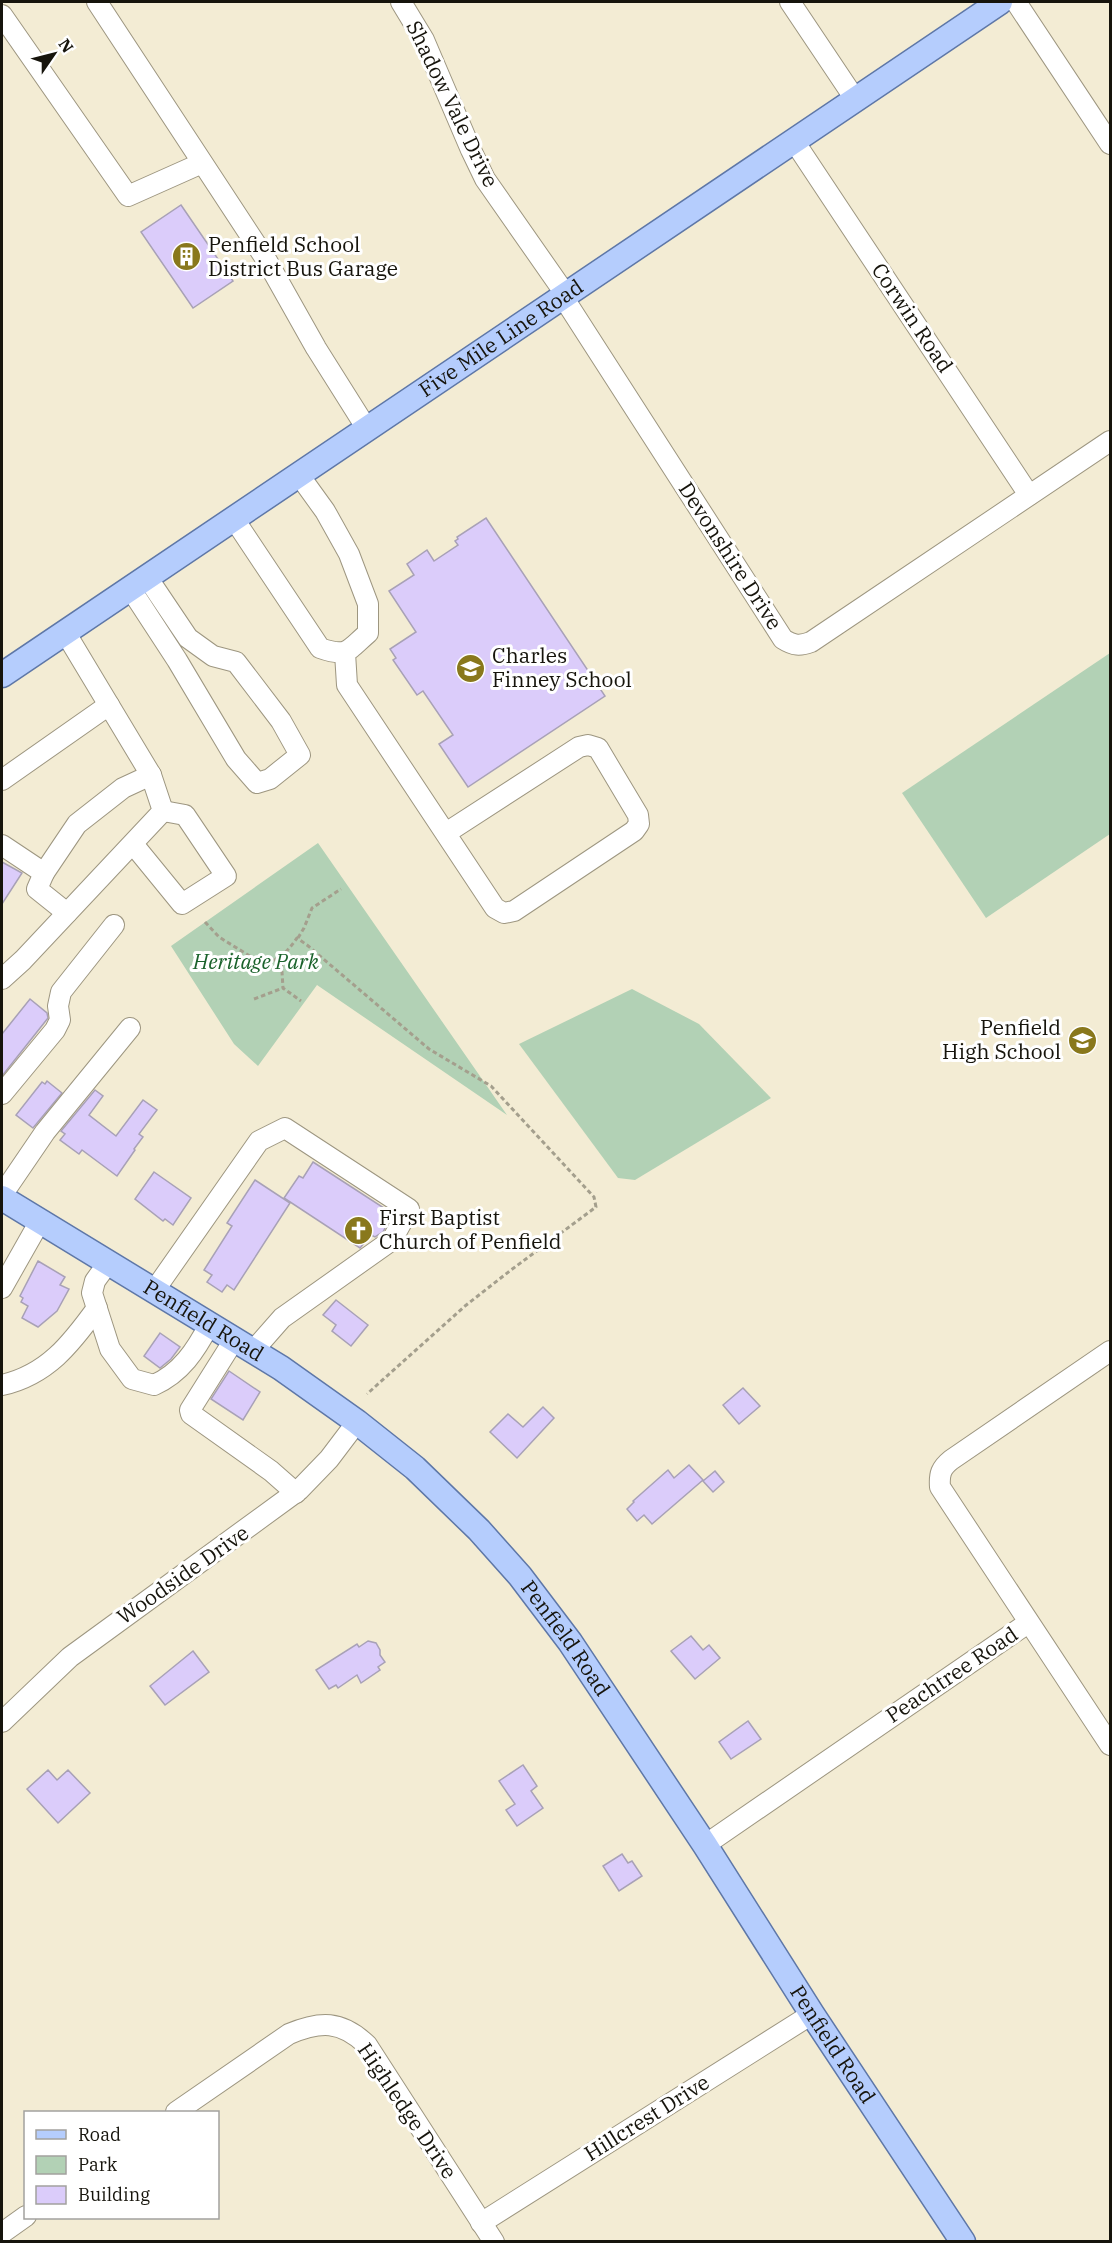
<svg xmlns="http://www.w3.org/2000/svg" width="1112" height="2243" viewBox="0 0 1112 2243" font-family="'IBM Plex Serif',serif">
	<rect width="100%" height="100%" fill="#f3ecd4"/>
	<g fill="#b2d1b5">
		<path d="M1110,653V834L986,918L902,793Z"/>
		<path d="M318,843L507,1115L317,985L258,1066L234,1044L171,946Z"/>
		<path d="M632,989L699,1024L771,1098L635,1180L618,1178L519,1044Z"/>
	</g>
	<g fill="#dbccfa" stroke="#a8a1b6" stroke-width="1.5">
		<path d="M181,205L233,281L193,308L141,232Z"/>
		<path d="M486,518L605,696L468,787L439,744L453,735L423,691L417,695L393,660L396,658L390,649L416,632L389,591L414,575L407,564L427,550L434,561L458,545L455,541L458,539L457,537Z"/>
		<path d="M2,862L22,873L2,904Z"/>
		<path d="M30,999L47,1013L48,1018L2,1076V1034Z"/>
		<path d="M47,1081L62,1093L33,1128L16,1115L42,1082L45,1084Z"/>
		<path d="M95,1090L103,1096L89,1115L116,1136L143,1100L157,1110L139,1134L143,1137L134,1149L135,1150L117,1176L82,1150L79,1154L60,1140L65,1134L61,1131Z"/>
		<path d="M313,1162L387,1210L381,1220L387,1224L383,1232L375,1237L371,1235L360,1248L284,1198L299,1176L303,1178Z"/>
		<path d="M154,1172L191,1198L173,1225L165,1219L163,1221L135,1199Z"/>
		<path d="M255,1180L290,1203L234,1290L227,1285L222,1292L207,1282L212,1275L204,1270L232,1226L227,1223Z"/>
		<path d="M38,1261L65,1277L60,1285L69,1289L57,1311L38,1327L22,1318L28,1306L21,1302L23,1298L20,1296Z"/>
		<path d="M336,1300L368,1325L351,1346L332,1331L336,1325L323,1315Z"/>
		<path d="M160,1333L180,1347L171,1359L160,1368L144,1356Z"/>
		<path d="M229,1371L260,1392L243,1420L211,1399Z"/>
		<path d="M743,1388L760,1406L739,1424L723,1405Z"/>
		<path d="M543,1407L554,1418L517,1458L490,1432L508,1414L523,1427Z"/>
		<path d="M689,1465L703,1480L652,1524L644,1515L637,1521L627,1509L634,1502L633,1501L668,1470L674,1478Z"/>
		<path d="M715,1471L724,1482L713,1492L703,1481Z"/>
		<path d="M691,1636L703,1650L709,1645L720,1658L695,1679L671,1651Z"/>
		<path d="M368,1641L376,1643L380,1650V1655L385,1662L378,1667L380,1670L361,1683L357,1675L338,1688L336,1685L329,1689L316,1670L357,1644L359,1647Z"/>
		<path d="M193,1651L209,1672L165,1705L150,1686Z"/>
		<path d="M748,1721L761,1739L731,1759L719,1742Z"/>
		<path d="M523,1765L537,1786L531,1791L543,1808L517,1826L506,1810L515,1804L499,1781Z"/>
		<path d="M48,1770L57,1780L68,1770L90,1793L58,1823L27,1789Z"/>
		<path d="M622,1854L628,1863L632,1861L642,1876L619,1891L603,1866Z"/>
	</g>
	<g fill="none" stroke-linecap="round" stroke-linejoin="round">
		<defs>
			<g id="minor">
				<path d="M97,2L267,261L316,348L367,429"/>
				<path d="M401,2L424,40L471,150L485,179L566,295"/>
				<path d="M790,2L855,99"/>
				<path d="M1016,2L1110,144"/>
				<path d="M2,15L128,196L202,163"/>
				<path d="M794,141L1029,495"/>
				<path d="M563,297L783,639C794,646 800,646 811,642L1110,441"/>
				<path d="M234,519L320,648C348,658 348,650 368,633V604L349,554L325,511L299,475"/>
				<path d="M130,588L177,660L236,759L257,783L270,779L300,755L281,721L236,662L213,656L188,638L147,577"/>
				<path d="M345,653L347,685L495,908L504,913L514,911L634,831L639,824L638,815L598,748L588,745L579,747L446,833"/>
				<path d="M2,780L109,705"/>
				<path d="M133,844L182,904L226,876L185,815L163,811"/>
				<path d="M2,845L44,873L37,889L67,913"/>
				<path d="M44,873L77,824L123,788L151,775"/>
				<path d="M2,979L23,960L163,811L151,775L65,632"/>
				<path d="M2,1094L55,1030L60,1020L58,1006L61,992L114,925"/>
				<path d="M2,1195L45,1132L130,1028"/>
				<path d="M108,1263L95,1281L92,1293L110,1349L132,1379L154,1385C181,1373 196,1350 209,1325"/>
				<path d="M2,1288L40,1221"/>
				<path d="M154,1291L259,1141L285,1128L409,1209L392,1240L282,1318L253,1351"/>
				<path d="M234,1340L190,1410L191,1414L271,1471L296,1493"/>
				<path d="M1110,1351L951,1460C941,1468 939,1474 940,1487L1110,1745"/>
				<path d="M2,1385C47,1375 71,1344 97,1308"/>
				<path d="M2,1722L70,1657L299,1490L329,1459L357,1422"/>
				<path d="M705,1845L1028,1623"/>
				<path d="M176,2112L289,2034C320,2021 341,2020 367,2045L494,2242"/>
				<path d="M481,2223L812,2014"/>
				<path d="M2,2233L26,2216"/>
			</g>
			<g id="major">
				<path id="s1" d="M2,675L1000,2"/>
				<path id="s2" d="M2,1198L281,1368L357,1422L415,1468L479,1530L520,1576L570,1642L705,1845L812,2014L963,2242"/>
			</g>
		</defs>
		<use href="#minor" stroke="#9d9680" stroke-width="22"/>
		<use href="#major" stroke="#5e77a7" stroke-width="27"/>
		<g stroke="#a49f8d" stroke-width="3" stroke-dasharray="4.5 3" stroke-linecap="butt">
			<path d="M205,922L219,937L261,963C279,962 287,952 297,938L307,945L429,1049L491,1086L594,1197L596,1207L511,1270L465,1306L367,1394"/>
			<path d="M298,938L304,928L312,908L341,889"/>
			<path d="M281,956L283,988L301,1001"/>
			<path d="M254,999L283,988"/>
		</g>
		<use href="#minor" stroke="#fff" stroke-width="20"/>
		<use href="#major" stroke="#b5cdfd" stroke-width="24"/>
	</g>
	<defs>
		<symbol id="building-disc" viewBox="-11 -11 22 22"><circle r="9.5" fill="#89781c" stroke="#fff"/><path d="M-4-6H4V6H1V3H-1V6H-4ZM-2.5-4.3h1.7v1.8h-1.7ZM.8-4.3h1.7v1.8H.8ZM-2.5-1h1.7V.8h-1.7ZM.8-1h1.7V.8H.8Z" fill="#fff"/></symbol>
		<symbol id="school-disc" viewBox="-11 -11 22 22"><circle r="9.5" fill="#89781c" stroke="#fff"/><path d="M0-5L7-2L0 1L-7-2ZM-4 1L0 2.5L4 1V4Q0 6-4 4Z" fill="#fff"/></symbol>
		<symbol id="church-disc" viewBox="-11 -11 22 22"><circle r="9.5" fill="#89781c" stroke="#fff"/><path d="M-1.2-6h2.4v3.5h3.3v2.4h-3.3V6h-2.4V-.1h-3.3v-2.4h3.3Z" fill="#fff"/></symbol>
	</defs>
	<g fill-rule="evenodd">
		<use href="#building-disc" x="170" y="240" width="33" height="33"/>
		<use href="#school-disc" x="454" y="652" width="33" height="33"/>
		<use href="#school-disc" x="1066" y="1024" width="33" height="33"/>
		<use href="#church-disc" x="342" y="1214" width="33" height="33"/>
	</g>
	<g text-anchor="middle" stroke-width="6" stroke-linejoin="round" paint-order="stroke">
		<g font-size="21" fill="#16140c" stroke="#fff">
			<text transform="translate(452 104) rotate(64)" y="7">Shadow Vale Drive</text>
			<text transform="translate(912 318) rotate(56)" y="7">Corwin Road</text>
			<text dy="7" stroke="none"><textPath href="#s1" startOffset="602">Five Mile Line Road</textPath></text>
			<text transform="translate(730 556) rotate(57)" y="7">Devonshire Drive</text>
			<text dy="7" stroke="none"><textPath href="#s2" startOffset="236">Penfield Road</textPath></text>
			<text transform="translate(183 1575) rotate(-35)" y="7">Woodside Drive</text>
			<text dy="7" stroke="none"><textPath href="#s2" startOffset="722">Penfield Road</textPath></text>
			<text transform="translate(952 1675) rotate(-34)" y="7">Peachtree Road</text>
			<text dy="7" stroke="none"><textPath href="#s2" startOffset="1208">Penfield Road</textPath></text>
			<text transform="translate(407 2111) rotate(56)" y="7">Highledge Drive</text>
			<text transform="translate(647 2118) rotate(-32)" y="7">Hillcrest Drive</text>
		</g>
		<g font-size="21" fill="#16140c" stroke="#fff" text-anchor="start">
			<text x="208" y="252">Penfield School<tspan x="208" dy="24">District Bus Garage</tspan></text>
			<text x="492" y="663">Charles<tspan x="492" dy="24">Finney School</tspan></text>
			<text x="1061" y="1035" text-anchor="end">Penfield<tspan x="1061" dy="24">High School</tspan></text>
			<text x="379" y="1225">First Baptist<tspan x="379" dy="24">Church of Penfield</tspan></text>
		</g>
		<g font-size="21" font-style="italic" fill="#1a622b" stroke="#fff">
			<text x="256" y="969">Heritage Park</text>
		</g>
	</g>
	<rect width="1112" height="2243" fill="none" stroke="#16140c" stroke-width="6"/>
	<rect x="24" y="2111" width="195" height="108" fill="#ffffff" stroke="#a2a19e" stroke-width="1.5"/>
	<rect x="36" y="2130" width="30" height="9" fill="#b5cdfd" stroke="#a2a19e" stroke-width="1.5"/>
	<text x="78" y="2141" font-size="18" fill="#16140c">Road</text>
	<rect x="36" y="2156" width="30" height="18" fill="#b2d1b5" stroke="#a2a19e" stroke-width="1.5"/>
	<text x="78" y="2171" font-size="18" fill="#16140c">Park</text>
	<rect x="36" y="2186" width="30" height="18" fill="#dbccfa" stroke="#a2a19e" stroke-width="1.5"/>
	<text x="78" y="2201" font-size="18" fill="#16140c">Building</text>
	<g transform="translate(54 54) rotate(55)" stroke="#ffffff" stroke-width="4.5" paint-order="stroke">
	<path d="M0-4.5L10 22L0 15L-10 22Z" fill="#16140c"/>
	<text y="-9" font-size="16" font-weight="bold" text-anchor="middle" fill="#16140c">N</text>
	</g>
</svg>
